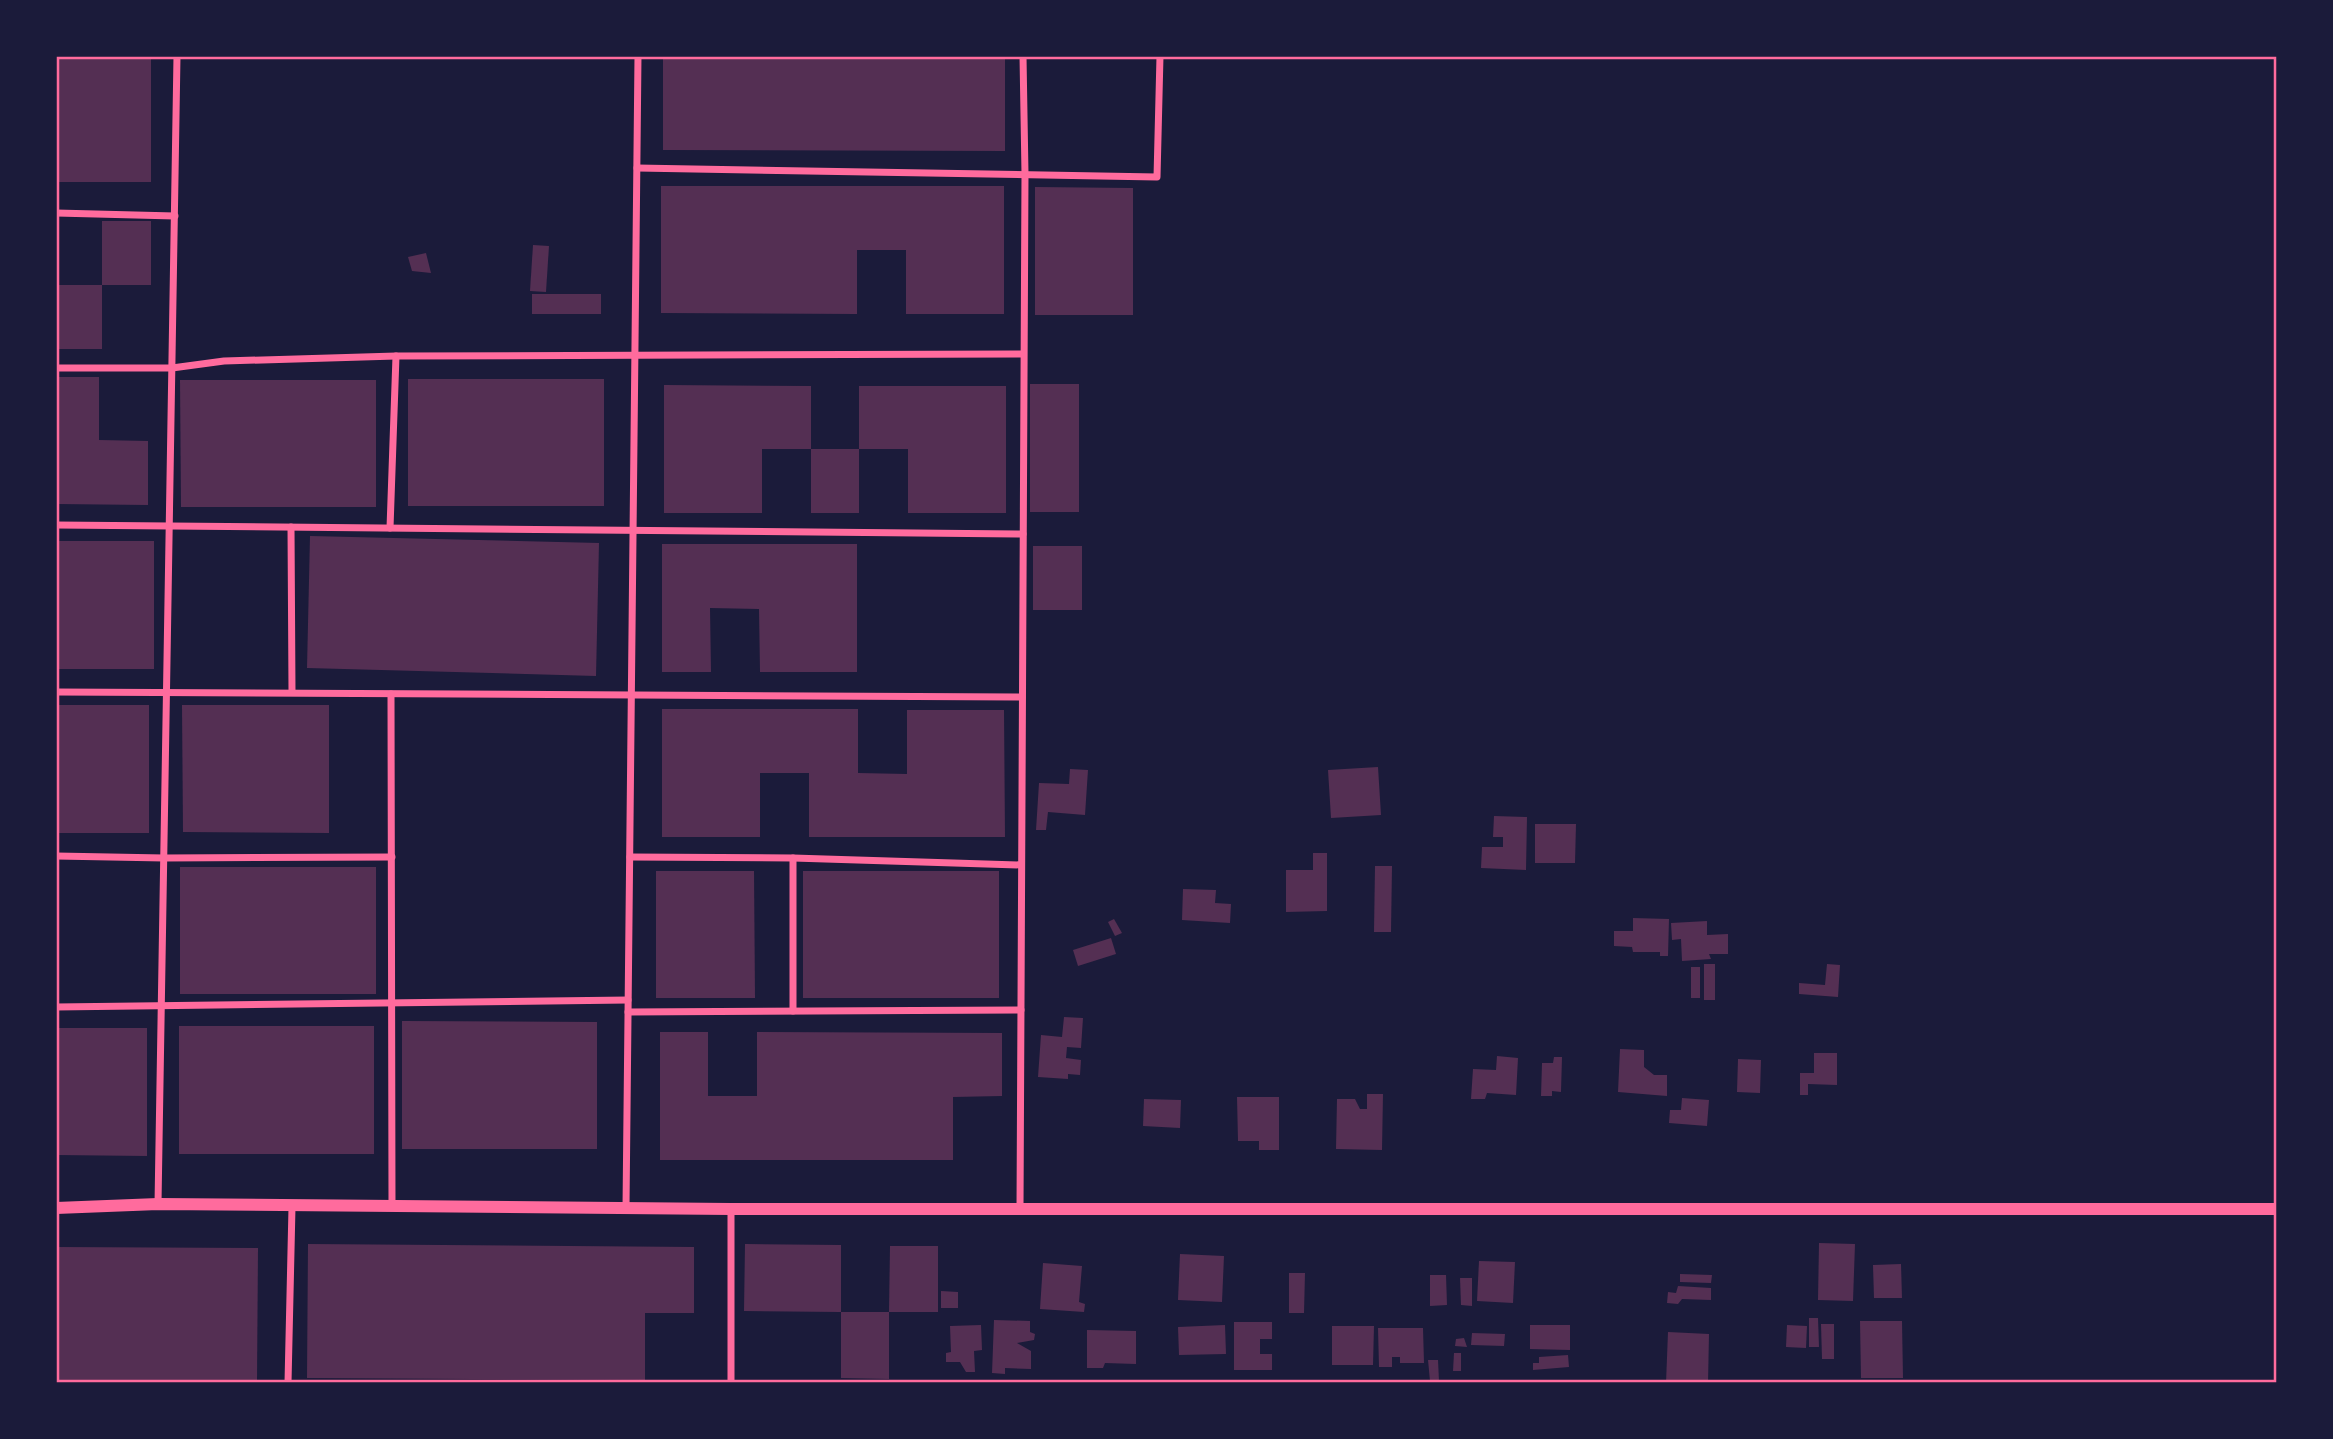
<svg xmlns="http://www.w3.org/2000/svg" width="2333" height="1439" viewBox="0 0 2333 1439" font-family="Ubuntu,sans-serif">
	<rect width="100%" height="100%" fill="#1b1b3a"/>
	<g fill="#542f53">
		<rect x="56" y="56" width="95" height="126"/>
		<path d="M663,56H1005V151L663,150Z"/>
		<path d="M661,186H1004V314H906V250H857V314L661,313Z"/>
		<path d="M1035,187L1133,188V315H1035Z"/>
		<path d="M102,221H151V285H102V349H56V285H102Z"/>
		<path d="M533,245L549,246L546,292L530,291Z"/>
		<path d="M426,253L431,273L412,271L408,257Z"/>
		<rect x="532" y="294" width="69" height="20"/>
		<path d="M56,377H99V440L148,441V505L56,504Z"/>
		<rect x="408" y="379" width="196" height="127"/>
		<path d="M180,380H376V507H181Z"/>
		<rect x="1030" y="384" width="49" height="128"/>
		<path d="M664,385L811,386V449H762V513H664Z"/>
		<path d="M859,386H1006V513H908V449H859Z"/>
		<rect x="811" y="449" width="48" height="64"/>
		<path d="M310,536L599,543L596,676L307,668Z"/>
		<rect x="56" y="541" width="98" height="128"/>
		<path d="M662,544H857V672H760L759,609L710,608L711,672H662Z"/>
		<rect x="1033" y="546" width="49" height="64"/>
		<rect x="56" y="705" width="93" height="128"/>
		<path d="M182,705H329V833L183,832Z"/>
		<path d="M662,709H858V773L907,774V710H1004L1005,837H809V773H760V837H662Z"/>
		<path d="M1378,767L1381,815L1331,818L1328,770Z"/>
		<path d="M1070,769L1088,770L1085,815L1048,812L1046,830H1036L1039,783L1069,784Z"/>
		<path d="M1494,816L1527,817L1526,870L1481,868L1482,847H1503V837H1493Z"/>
		<path d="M1535,824H1576L1575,863H1535Z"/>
		<path d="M1313,853H1327V911L1286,912V870H1313Z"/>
		<path d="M1375,866H1392L1391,932H1374Z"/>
		<rect x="180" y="867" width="196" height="127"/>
		<path d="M656,871H754L755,998H656Z"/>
		<rect x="803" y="871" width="196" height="127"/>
		<path d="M1183,889L1216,890L1215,903L1231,904L1230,923L1182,920Z"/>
		<path d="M1633,918L1669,919L1668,956H1660V952H1633L1632,947L1614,946V931H1633Z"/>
		<path d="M1114,919L1122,933L1115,936L1108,922Z"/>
		<path d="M1707,921V935L1728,934V954H1709L1711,959L1682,961L1681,939L1672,940L1671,923Z"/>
		<path d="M1111,938L1116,954L1078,966L1073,950Z"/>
		<rect x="1704" y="964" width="11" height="36"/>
		<path d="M1827,964L1840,965L1838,997L1799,994V983L1825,985Z"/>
		<rect x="1691" y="967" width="9" height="31"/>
		<path d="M1064,1017L1083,1018L1081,1048L1067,1047L1066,1058L1081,1060L1080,1075L1068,1074V1079L1038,1077L1041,1035L1062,1037Z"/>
		<path d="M402,1021L597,1022V1149H402Z"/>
		<rect x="179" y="1026" width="195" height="128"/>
		<path d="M56,1028H147V1156L56,1155Z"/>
		<path d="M660,1032H708V1096H757V1032L1002,1033V1096L953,1097V1160H660Z"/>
		<path d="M1620,1049L1644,1050V1067L1654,1075H1667V1096L1618,1092Z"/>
		<path d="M1814,1053H1837V1085L1808,1084V1095H1800V1073H1814Z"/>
		<path d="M1497,1056L1518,1058L1516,1095L1487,1093L1485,1099H1471L1473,1069L1496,1070Z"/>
		<path d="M1554,1057H1562L1561,1092L1552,1091V1096H1541L1542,1063H1553Z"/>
		<path d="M1738,1059L1761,1060L1760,1093L1737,1092Z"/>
		<path d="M1367,1094H1383L1382,1150L1336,1149L1337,1099H1355L1360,1109H1367Z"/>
		<path d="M1237,1097H1279V1150H1259V1141H1238Z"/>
		<path d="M1682,1098L1709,1100L1707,1126L1669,1123L1670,1110H1681Z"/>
		<path d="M1144,1099L1181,1100L1180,1128L1143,1126Z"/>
		<path d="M1819,1243L1855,1244L1853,1301L1818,1300Z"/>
		<path d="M308,1244L694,1247V1313H645V1380L307,1378Z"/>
		<path d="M745,1244L841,1245V1312H889V1379L841,1378V1312L744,1311Z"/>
		<path d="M890,1246H938V1312H889Z"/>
		<path d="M56,1247L258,1248L257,1382L56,1381Z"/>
		<path d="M1180,1254L1224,1256L1222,1302L1178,1300Z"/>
		<path d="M1479,1261L1515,1262L1513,1303L1477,1301Z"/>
		<path d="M1043,1263L1082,1266L1079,1302L1085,1304L1084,1312L1040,1309Z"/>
		<path d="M1901,1264L1902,1298H1874L1873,1265Z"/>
		<path d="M1289,1273H1305L1304,1313H1289Z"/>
		<path d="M1680,1274L1712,1275L1711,1283L1680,1282Z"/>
		<path d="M1430,1275H1446L1447,1305L1430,1306Z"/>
		<path d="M1460,1278H1472V1306L1461,1305Z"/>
		<path d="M1678,1286L1711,1288V1300L1682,1299L1678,1304L1667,1303L1668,1292L1676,1293Z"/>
		<path d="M941,1291L958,1292V1308H941Z"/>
		<path d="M1809,1318H1818L1819,1347H1809Z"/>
		<path d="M994,1320L1030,1321V1332L1035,1334L1034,1340L1017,1343L1031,1351V1369L1005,1368V1374L992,1373Z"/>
		<path d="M1860,1321H1902L1903,1378H1861Z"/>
		<path d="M1234,1322H1272V1339H1260V1354H1272V1370H1234Z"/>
		<path d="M1821,1324H1834V1359H1822Z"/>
		<path d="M981,1325L982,1350L974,1351L975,1372H966L960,1362H946V1353L951,1352L950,1326Z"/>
		<path d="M1225,1325L1226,1354L1179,1355L1178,1327Z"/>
		<path d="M1530,1325H1570V1350L1530,1349Z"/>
		<path d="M1787,1325L1807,1326L1806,1348L1786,1347Z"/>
		<path d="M1332,1326H1374L1373,1365H1332Z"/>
		<path d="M1378,1328H1423L1424,1363H1400V1357H1392V1367H1379Z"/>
		<path d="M1087,1330L1136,1331V1364L1105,1363L1103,1368H1087Z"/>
		<path d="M1668,1332L1709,1334L1708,1383H1666Z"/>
		<path d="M1472,1333L1505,1334L1504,1346L1471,1345Z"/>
		<path d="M1464,1338L1467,1347L1455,1346L1456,1339Z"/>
		<path d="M1454,1353H1461V1371H1453Z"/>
		<path d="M1568,1355L1569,1367L1533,1370V1363H1539V1357Z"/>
		<path d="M1428,1360H1438L1439,1381H1430Z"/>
	</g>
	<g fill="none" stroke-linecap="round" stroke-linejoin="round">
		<g stroke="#ff6b9d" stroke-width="7">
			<path d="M637,168L1157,177L1160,56"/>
			<path d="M56,213L175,216"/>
			<path d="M56,368H172L224,361L396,356L1023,354"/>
			<path d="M56,525L1023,534"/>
			<path d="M291,527L292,692"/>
			<path d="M390,528L396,356"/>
			<path d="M56,692L1022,697"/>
			<path d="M391,694L392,1207"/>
			<path d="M56,856L164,858L392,857"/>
			<path d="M630,857L793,858L1021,865"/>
			<path d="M793,858V1011"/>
			<path d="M56,1007L628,1000"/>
			<path d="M628,1012L1021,1010"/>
			<path d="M158,1204L177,56"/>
			<path d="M626,1208L638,56"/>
			<path d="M1020,1209L1025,174L1023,56"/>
			<path d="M288,1383L292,1207"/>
			<path d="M731,1383V1209"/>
		</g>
		<path stroke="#ff6b9d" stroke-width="12" d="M56,1208L158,1204L731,1209H2277"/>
	</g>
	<rect width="2333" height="1439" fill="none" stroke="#1b1b3a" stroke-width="116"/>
	<rect x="58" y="58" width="2217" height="1323" fill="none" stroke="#ff6b9d" stroke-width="2.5"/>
</svg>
